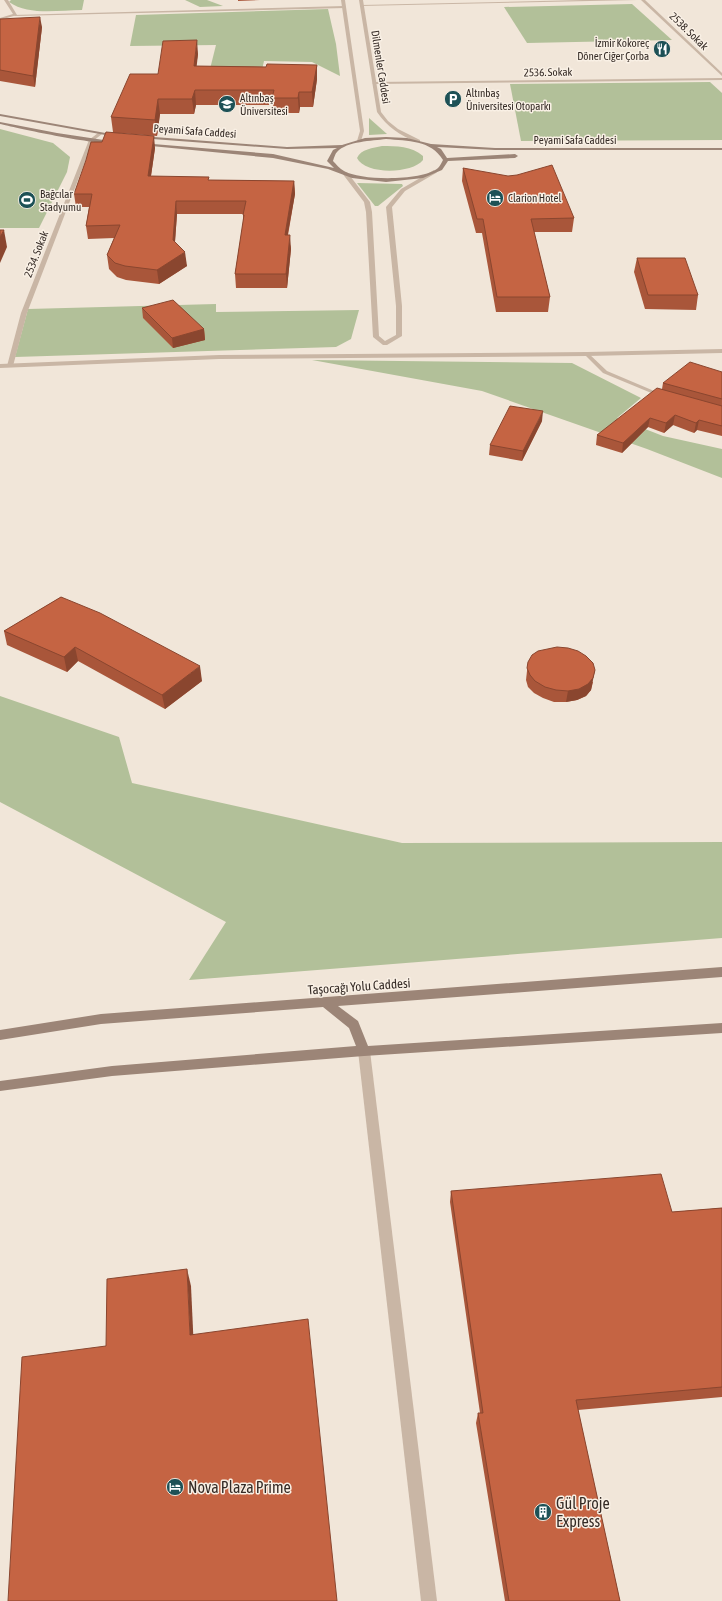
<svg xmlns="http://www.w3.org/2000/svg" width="722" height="1601" viewBox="0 0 722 1601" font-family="'Asap Condensed',sans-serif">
	<rect width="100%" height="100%" fill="#f1e6d9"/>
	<g fill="#b2c099">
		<path d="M11,0H84L82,10C59,10 29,16 9,2Z"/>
		<path d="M185,0H207L223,6L200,7Z"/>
		<path d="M632,4L672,40L527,43L504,7Z"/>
		<path d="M328,9L336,44L340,76L312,62L264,61L262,70L207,81L216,45L130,46L136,15Z"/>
		<path d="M710,82L722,93V140L521,141L510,84Z"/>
		<path d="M369,118L387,134L369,135Z"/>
		<path d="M0,129L53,143L70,157L67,172L39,228H0Z"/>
		<path d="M382,146C396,146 412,146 423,156V160C412,174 365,175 357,158C361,149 373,148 382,146Z"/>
		<path d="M357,183L402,184L403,186L378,206H375Z"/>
		<path d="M216,304V312L359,310L351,339L336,347L15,357L28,309Z"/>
		<path d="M312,360L572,363L641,398L617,418L663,436L722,449V478L647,449L482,391Z"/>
		<path d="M0,696L119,737L132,783L402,843L722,842V938L189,980L226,922L0,802Z"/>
	</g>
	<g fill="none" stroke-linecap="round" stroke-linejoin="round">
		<g fill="#c9b6a5" fill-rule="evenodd">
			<path d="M583,0H637L360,6L362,5Z"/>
			<path d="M344,6L345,8L15,16L13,15Z"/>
			<path d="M722,78V80L374,84L372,83L374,82Z"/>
			<path d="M98,133L102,134L93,141L27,313L13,366L8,367L7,366L21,313L89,140Z"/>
			<path d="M587,352L607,371L666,396L661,397L603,373L584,354Z"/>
			<path d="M364,1046L368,1047L370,1051L437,1601H421L358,1051L360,1047Z"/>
		</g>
		<g fill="#c9b6a5" fill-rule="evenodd">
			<path d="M4,0H8L17,15L0,20V18L13,14Z"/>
			<path d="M341,0H345L364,131L361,141L359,142L357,141L360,131Z"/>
			<path d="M359,0H363L381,112L388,121L398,129L420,140V142H416C400,135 387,127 377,112Z"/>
			<path d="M641,0H645L722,73V76Z"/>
			<path d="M434,170L437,172L436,173L405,191L392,207L402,306V336L387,345H383L373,337L366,212L364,202L342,173L347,172L370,202L372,212L379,336L385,341L396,335V306L386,207L401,189Z"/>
			<path d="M722,349V353L587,356L219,359L0,368V364L219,355L587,352Z"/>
		</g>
		<g fill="#9c8577" fill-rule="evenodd">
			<path d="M0,114L111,134L113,135L111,136L0,116Z"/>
			<path d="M0,122L57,133L117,142C107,148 17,128 0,124Z"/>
			<path d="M141,136L287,147L342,145L365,138L386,137L407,138L431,144L495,148H722V150H495L437,147L441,149L447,158L515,154L518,156L515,158L448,161L442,170L423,178L386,182L352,178L328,169L273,158L141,145L139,144L141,143L273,154L334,168L327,161L333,150L337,148L287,149L139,138ZM386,139C408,141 431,140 443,160C442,162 440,166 438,168C423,181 361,181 344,171C340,169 336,164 333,161C334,158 335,154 337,152C347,141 372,141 386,139Z"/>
			<path d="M722,967V977L338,1006L358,1021L368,1046L722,1023V1033L364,1056L112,1076L0,1091V1081L112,1066L356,1046L349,1028L323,1007L101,1024L0,1040V1030L101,1014Z"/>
		</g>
	</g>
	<g fill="#a9563a">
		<path d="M238,0H260L238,1Z"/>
		<path d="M0,19L42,27L35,87L0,81Z"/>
		<path d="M198,54L196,66L266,67L317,65V79L313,107H300L299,113H273V105H196L194,114H160L157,136L119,133L155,148L151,176L209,180L294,181L295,194L288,235L291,249L287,288H236L235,274L243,223V214H177L175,242L187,266L159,284L126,280L117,277L109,269L107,255L114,238L88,239L86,226L89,207H76L74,194L102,142L113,132L111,117L158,74Z"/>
		<path d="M463,168L574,218L572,232H534L550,297L548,312H496L482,233H476L462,181Z"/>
		<path d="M637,258L698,295L696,310L645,309L634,272Z"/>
		<path d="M142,308L204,329L205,340L173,348L143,318Z"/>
		<path d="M722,372V436L697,430L694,433L673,425L664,433L648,427L622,453L596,445L597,435L662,389L663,383Z"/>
		<path d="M542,421L522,461L489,455L490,445Z"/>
		<path d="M61,597L202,681L165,709L78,661L67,672L7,645L4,631Z"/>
		<path d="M528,662L593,682L591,690L586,696L577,700L566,702H554L543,698L534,693L528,687L526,680Z"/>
		<path d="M451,1191L672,1212L722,1208V1397L578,1410L620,1601H505L476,1423L478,1413H480L450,1202Z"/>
	</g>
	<g fill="#8a462f">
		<path d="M40,17L42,27L35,87L33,76Z"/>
		<path d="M197,40L198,54L195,81L194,66Z"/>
		<path d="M317,65V79L313,107L312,92Z"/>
		<path d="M195,90L196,105L194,114L192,99Z"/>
		<path d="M299,92L300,107L299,113L298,98Z"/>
		<path d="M158,99L160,114L157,136L155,120Z"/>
		<path d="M154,136L155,148L149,189L148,176Z"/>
		<path d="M294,181L295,194L285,249V235Z"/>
		<path d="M176,201L177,214L174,254L173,240Z"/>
		<path d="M4,230L7,247L0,263V237Z"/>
		<path d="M290,235L291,249L287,288L286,274Z"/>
		<path d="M185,252L187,266L159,284L157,270Z"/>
		<path d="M204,329L205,340L173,348L172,338Z"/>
		<path d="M543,411L542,421L522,461L523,451Z"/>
		<path d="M675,415L673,425L664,433L666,423Z"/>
		<path d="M650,418L648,427L622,453L623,443Z"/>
		<path d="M699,420L697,430L694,433L696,423Z"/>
		<path d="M75,647L78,661L67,672L64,657Z"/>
		<path d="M200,666L202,681L165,709L162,695Z"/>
		<path d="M595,670L591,690L586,696L577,700L566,702L568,691Z"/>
		<path d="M187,1269L191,1286L194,1351L190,1335Z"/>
	</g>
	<g fill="#c56443" stroke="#8a462f">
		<path d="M40,17L33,76L0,70V19Z"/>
		<path d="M197,40L194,66L266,67L267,64L317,65L312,92H299L298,98H272L274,90H195L192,99H158L155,120L111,117L130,74H158L163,41Z"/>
		<path d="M106,132L154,136L148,176L209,177L208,180L294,181L285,235H290L286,274H235L244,215H243L246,201H176L173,240L185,252L157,270L125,266L115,263L107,255L120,225L86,226L92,194H74L86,160L91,142H102Z"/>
		<path d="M552,165L574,218L531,219L550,297H497L483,219H477L463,168L508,176L517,175Z"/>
		<path d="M0,230H4L0,237Z"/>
		<path d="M637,258H685L698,295H648Z"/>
		<path d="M173,300L204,329L172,338L142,308Z"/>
		<path d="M690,362L722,372V399L663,383Z"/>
		<path d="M657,388L722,406V426L699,420L696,423L675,415L666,423L650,418L623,443L597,435Z"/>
		<path d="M510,406L543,411L523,451L490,445Z"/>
		<path d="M61,597L100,613L200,666L162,695L75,647L64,657L4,631Z"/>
		<path d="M557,647L568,648L578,651L586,656L593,663L595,670L593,678L588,684L579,689L568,691L556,690L545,687L535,681L530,675L527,668L528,662L532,655L538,651Z"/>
		<path d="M661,1174L672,1212L722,1208V1387L576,1400L620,1601H509L478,1413H483L451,1191Z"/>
		<path d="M187,1269L190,1335L308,1319L337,1601H8L22,1357L106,1346L107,1279Z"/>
	</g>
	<defs>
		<symbol id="restaurant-disc" viewBox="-11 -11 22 22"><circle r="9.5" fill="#1d5156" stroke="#f9f0e5"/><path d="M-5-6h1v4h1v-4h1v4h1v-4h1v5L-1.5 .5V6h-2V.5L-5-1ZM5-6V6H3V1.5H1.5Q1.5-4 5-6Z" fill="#fff"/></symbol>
		<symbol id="parking-disc" viewBox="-11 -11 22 22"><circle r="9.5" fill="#1d5156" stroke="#f9f0e5"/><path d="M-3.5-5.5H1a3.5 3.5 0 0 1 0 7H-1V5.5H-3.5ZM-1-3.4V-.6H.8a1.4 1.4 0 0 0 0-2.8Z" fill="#fff"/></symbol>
		<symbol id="university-disc" viewBox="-11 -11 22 22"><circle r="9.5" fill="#1d5156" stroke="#f9f0e5"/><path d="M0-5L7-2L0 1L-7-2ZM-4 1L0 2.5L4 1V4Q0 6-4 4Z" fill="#fff"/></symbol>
		<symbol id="hotel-disc" viewBox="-11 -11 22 22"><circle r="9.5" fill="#1d5156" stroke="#f9f0e5"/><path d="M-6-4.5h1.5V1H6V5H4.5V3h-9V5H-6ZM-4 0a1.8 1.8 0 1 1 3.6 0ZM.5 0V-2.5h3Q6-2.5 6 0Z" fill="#fff"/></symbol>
		<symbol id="stadium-disc" viewBox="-11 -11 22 22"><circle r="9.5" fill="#1d5156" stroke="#f9f0e5"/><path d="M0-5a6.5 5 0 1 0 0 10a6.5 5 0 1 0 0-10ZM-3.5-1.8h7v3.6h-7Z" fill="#fff"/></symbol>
		<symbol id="building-disc" viewBox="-11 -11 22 22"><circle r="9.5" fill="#1d5156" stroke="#f9f0e5"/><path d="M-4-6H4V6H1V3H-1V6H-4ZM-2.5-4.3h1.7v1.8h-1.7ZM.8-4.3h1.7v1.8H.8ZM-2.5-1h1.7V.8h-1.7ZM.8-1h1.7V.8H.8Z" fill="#fff"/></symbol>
	</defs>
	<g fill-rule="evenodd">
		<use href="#restaurant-disc" x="652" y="39" width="20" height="20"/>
		<use href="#parking-disc" x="443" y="89" width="20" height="20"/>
		<use href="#university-disc" x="217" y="94" width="20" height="20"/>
		<use href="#hotel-disc" x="485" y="188" width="20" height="20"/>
		<use href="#stadium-disc" x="17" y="190" width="20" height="20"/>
		<use href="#hotel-disc" x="165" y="1477" width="20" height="20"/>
		<use href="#building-disc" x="533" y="1502" width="20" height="20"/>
	</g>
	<g text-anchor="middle" stroke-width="3" stroke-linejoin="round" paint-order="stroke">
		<g font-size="11" fill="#352b26" stroke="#f9f0e5">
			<text transform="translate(689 31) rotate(44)" y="4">2538. Sokak</text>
			<text transform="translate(381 67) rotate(81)" y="4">Dilmenler Caddesi</text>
			<text transform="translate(548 72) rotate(-1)" y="4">2536. Sokak</text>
			<text transform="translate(195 131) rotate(4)" y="4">Peyami Safa Caddesi</text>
			<text x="575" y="144">Peyami Safa Caddesi</text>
			<text transform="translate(36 254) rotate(-69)" y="4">2534. Sokak</text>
		</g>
		<g font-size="11" fill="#352b26" stroke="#f9f0e5" text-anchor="start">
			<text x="649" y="47" text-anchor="end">İzmir Kokoreç<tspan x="649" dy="13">Döner Ciğer Çorba</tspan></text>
			<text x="466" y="97">Altınbaş<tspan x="466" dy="13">Üniversitesi Otoparkı</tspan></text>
			<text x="240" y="102">Altınbaş<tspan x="240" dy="13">Üniversitesi</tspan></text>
			<text x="40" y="198">Bağcılar<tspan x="40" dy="13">Stadyumu</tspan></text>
			<text x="508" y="202">Clarion Hotel</text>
		</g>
		<g font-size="13" fill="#352b26" stroke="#f9f0e5">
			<text transform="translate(359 986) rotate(-4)" y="5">Taşocağı Yolu Caddesi</text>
		</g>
		<g font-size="16" fill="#352b26" stroke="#f9f0e5" text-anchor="start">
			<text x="188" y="1493">Nova Plaza Prime</text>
			<text x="556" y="1509">Gül Proje<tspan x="556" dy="18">Express</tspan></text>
		</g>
	</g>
</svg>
